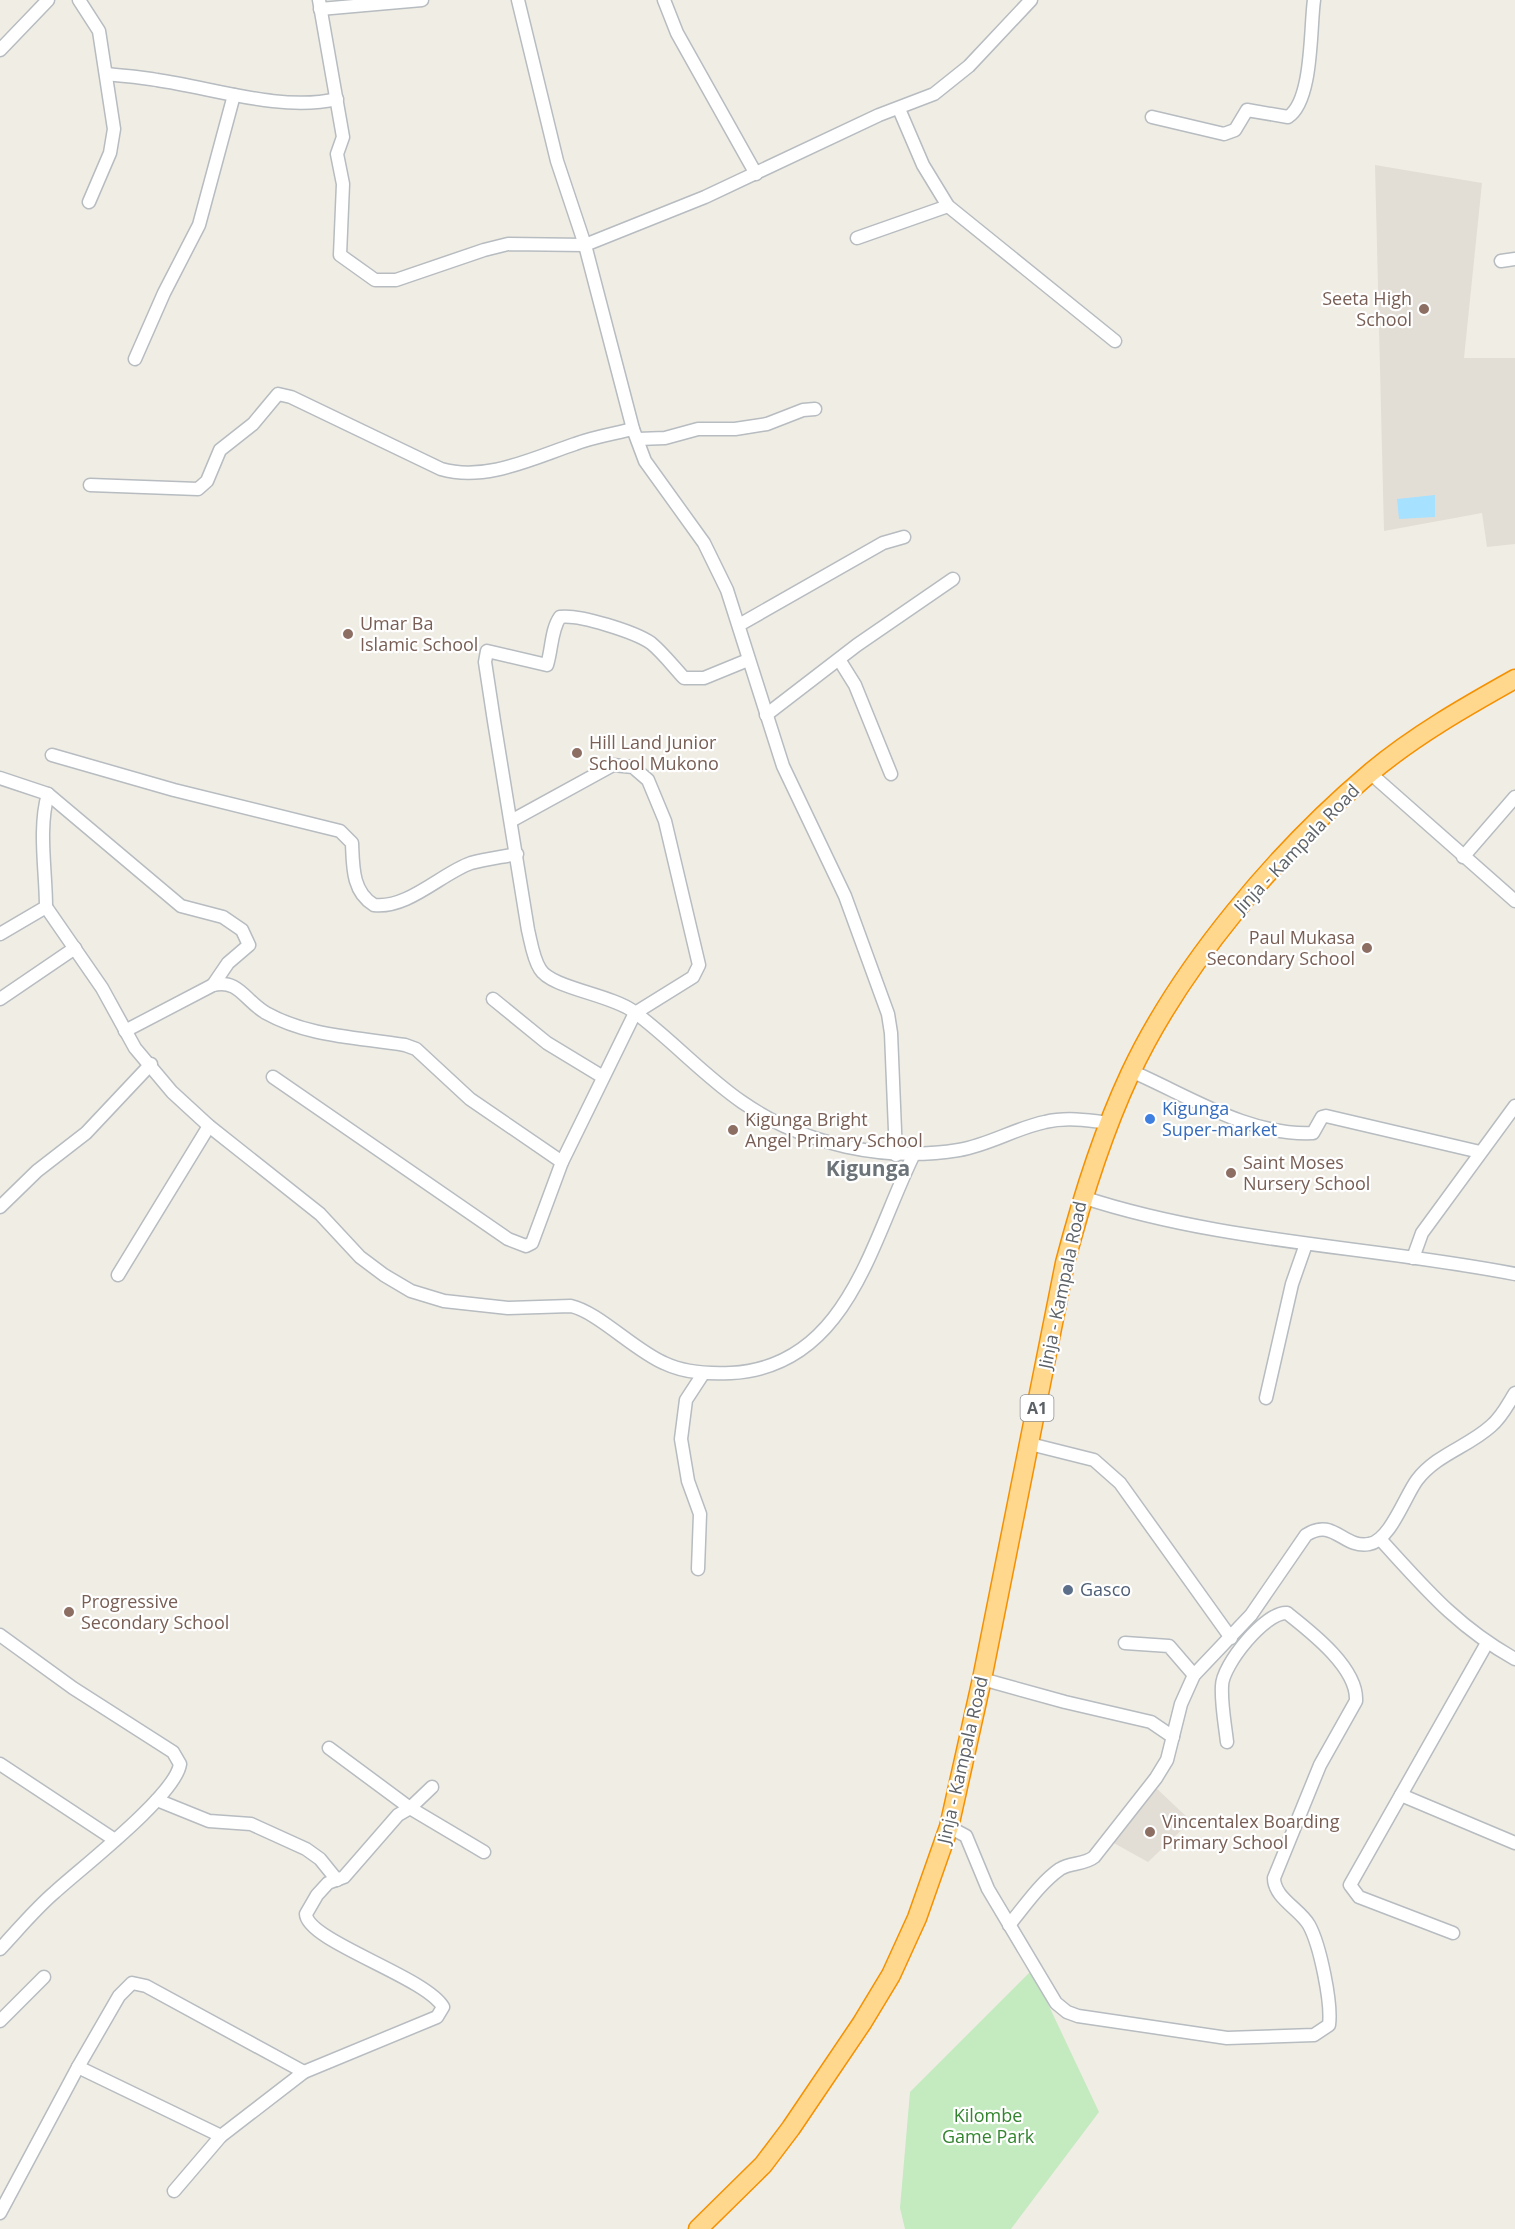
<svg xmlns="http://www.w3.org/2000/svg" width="1515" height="2229" viewBox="0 0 1515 2229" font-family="'Open Sans',sans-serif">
	<rect width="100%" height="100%" fill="#f0ede5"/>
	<g fill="#e2ded6">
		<path d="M1375,165L1482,183L1464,358H1515V544L1487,547L1482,513L1384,531Z"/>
		<path d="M1154,1786L1191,1821L1148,1862L1112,1842Z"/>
	</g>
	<path fill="#c4eac0" d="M1032,1970L1099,2112L1011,2229H905L900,2208L910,2092Z"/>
	<path fill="#a6e1ff" d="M1435,495V517L1399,519L1397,499Z"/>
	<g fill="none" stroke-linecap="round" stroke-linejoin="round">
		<defs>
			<g id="minor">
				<path d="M79,0L99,31L114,129L110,153L89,202"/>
				<path d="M319,0L343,137L337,154L343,184L340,255L375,280H396L484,250L508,244L585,245L705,197L879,115L934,94L969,66L1031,0"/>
				<path d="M518,0L557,161L585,245L633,429L645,461L704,543L727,590L783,766L845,896L888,1014L891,1033L896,1155"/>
				<path d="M664,0L677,33L756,174"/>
				<path d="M320,9L422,0"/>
				<path d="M0,50L48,0"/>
				<path d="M106,74C123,76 141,77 157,80C213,88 281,112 337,99"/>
				<path d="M899,109L923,165L948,206L1115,341"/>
				<path d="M1152,117L1224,134L1235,130L1247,110L1288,117C1313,101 1310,28 1314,0"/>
				<path d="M857,238L948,206"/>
				<path d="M1501,261L1515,259"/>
				<path d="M135,359L164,293L199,225L234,95"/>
				<path d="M638,439L665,438L698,429H735L767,424L803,410L815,409"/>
				<path d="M90,485L198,489L207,481L220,450L253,424L278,394L291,397L441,469C486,482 533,458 575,444C593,437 613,434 633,429"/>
				<path d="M739,625L883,543L904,537"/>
				<path d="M748,660L704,678H684C673,666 663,653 651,643C635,632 579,614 560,617C551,630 552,649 547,665L487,651L485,662L494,721L528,930C531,942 533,958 540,969C551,988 609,994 633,1011C671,1039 703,1075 742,1102C804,1145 885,1162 959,1150C989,1145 1016,1128 1045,1122C1066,1117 1087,1120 1109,1123"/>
				<path d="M840,661L855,685L891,774"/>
				<path d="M766,715L857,645L953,579"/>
				<path d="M52,755L174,790L340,831L352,843C353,866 352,892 374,905C408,909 442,873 471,863C486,859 502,857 517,854"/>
				<path d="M1370,773L1515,901"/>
				<path d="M0,778L48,794L181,906L223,917L242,930L249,945L228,963L213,985"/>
				<path d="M1463,857L1515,797"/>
				<path d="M46,907L102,988L135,1048L172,1092L209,1126L320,1214L360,1257L384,1275L411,1291L444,1301L508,1308L571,1306C598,1312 634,1350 664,1363C685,1373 708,1374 731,1373C847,1367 871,1242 913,1156"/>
				<path d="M0,934L46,907C46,871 38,829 48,794"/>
				<path d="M0,999L75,948"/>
				<path d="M493,999L547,1043L603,1077"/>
				<path d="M125,1031L213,985C239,979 244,1000 266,1013C309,1037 357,1037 405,1045L416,1049L470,1099L562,1162"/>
				<path d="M1131,1071C1189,1096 1248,1136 1313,1133L1322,1117L1326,1116L1480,1152"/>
				<path d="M273,1077L508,1239L526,1246L532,1243L562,1162L635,1013L693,977L699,965L665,821L648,780L633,767L613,765L511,821"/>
				<path d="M1082,1197C1222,1243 1371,1246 1515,1274"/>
				<path d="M0,1207L37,1171L86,1133L151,1064"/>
				<path d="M1413,1258L1422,1233L1515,1106"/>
				<path d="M118,1275L209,1126"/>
				<path d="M1266,1398L1292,1284L1306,1244"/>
				<path d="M1030,1444L1094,1460L1120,1483L1231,1638"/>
				<path d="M1380,1539C1425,1588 1456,1626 1515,1659"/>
				<path d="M698,1569L700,1514L688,1481L681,1439L686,1400L703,1374"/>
				<path d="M0,1635L73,1688L173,1752L180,1764C176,1795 80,1869 55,1892C35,1909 18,1930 0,1949"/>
				<path d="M1125,1643L1169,1646L1194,1675"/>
				<path d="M982,1679L1065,1702L1151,1722L1173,1737"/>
				<path d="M329,1748L410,1808L432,1787"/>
				<path d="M0,1764L115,1840"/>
				<path d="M1401,1795L1515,1843"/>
				<path d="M157,1800L209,1821L251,1824L306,1849L320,1859L337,1880"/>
				<path d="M949,1827L966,1836L988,1889L1056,2003L1067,2012L1078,2016L1227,2038L1314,2035L1329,2025C1332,2003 1320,1945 1309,1925C1300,1909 1274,1898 1274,1878L1320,1765L1356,1701C1358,1668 1311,1632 1287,1613C1266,1611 1222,1665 1222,1686C1221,1704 1225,1724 1227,1742"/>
				<path d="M1009,1925C1024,1907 1040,1883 1060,1869C1071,1862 1084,1865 1094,1857L1156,1778L1167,1760L1181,1704L1194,1675L1251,1615L1306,1535C1334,1517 1343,1549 1369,1544C1390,1541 1405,1496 1417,1480C1437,1454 1468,1447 1491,1426C1502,1417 1508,1404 1515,1393"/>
				<path d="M1453,1933L1359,1897L1350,1885L1487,1643"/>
				<path d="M0,2021L44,1977"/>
				<path d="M78,2067L221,2136"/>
				<path d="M174,2191L221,2136L304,2072L437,2017L443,2007C426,1977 307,1941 306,1914L317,1895L328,1883L344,1877L398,1815L410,1808L484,1852"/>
				<path d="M0,2213L78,2067L119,1996L132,1983L146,1986L304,2072"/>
			</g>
			<path id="highway" d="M698,2229L763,2165L791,2128L862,2023L891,1975L917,1918L949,1827L982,1679L1065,1263C1082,1198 1102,1134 1130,1074C1181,965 1279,850 1370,773C1414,736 1465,707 1515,679"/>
		</defs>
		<use href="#minor" stroke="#b7bcc0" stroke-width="15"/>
		<use href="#highway" stroke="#f59000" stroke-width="21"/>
		<use href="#minor" stroke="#fff" stroke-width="12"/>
		<use href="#highway" stroke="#ffd78d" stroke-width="18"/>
	</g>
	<g fill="#8d6e63" stroke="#fff" stroke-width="2">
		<circle cx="1424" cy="309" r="6"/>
		<circle cx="348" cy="634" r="6"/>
		<circle cx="577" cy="753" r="6"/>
		<circle cx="1367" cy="948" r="6"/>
		<circle cx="733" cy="1130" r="6"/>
		<circle cx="1231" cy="1173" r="6"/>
		<circle cx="69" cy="1612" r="6"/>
		<circle cx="1150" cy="1832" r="6"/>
	</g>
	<circle fill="#3f7fe0" stroke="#fff" stroke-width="2" cx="1150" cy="1119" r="6"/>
	<circle fill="#5c6f8a" stroke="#fff" stroke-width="2" cx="1068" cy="1590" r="6"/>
	<g text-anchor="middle" stroke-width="4.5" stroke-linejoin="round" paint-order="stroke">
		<rect fill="#fff" stroke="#8e9195" stroke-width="1.5" x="1020.5" y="1395" width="33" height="26" rx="4.5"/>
		<g font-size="16" font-weight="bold" fill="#5d6267">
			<text x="1037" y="1414">A1</text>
		</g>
		<g font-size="18" fill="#785e54" stroke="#fff" text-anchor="start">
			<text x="1412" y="305" text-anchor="end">Seeta High<tspan x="1412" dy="21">School</tspan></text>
			<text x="360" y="630">Umar Ba<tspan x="360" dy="21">Islamic School</tspan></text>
			<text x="589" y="749">Hill Land Junior<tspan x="589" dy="21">School Mukono</tspan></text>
			<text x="1355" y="944" text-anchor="end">Paul Mukasa<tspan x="1355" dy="21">Secondary School</tspan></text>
			<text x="745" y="1126">Kigunga Bright<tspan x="745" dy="21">Angel Primary School</tspan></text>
			<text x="1243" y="1169">Saint Moses<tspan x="1243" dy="21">Nursery School</tspan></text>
			<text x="81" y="1608">Progressive<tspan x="81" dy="21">Secondary School</tspan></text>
			<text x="1162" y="1828">Vincentalex Boarding<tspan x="1162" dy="21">Primary School</tspan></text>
		</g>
		<g font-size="18" fill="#5d6267" stroke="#fff">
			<text transform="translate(1297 849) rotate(-46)" y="6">Jinja - Kampala Road</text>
			<text transform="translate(1063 1285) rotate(-78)" y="6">Jinja - Kampala Road</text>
			<text transform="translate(963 1760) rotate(-77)" y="6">Jinja - Kampala Road</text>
		</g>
		<g font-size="18" fill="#366cbe" stroke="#fff" text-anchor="start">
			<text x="1162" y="1115">Kigunga<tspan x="1162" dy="21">Super-market</tspan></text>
		</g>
		<g font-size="18" fill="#4e5e75" stroke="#fff" text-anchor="start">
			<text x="1080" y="1596">Gasco</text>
		</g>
		<g font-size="18" fill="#32842e" stroke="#fff">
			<text x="988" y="2122">Kilombe<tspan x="988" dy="21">Game Park</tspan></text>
		</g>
		<g font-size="21" font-weight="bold" fill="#6d7479" stroke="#fff">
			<text x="868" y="1176">Kigunga</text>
		</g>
	</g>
</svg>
